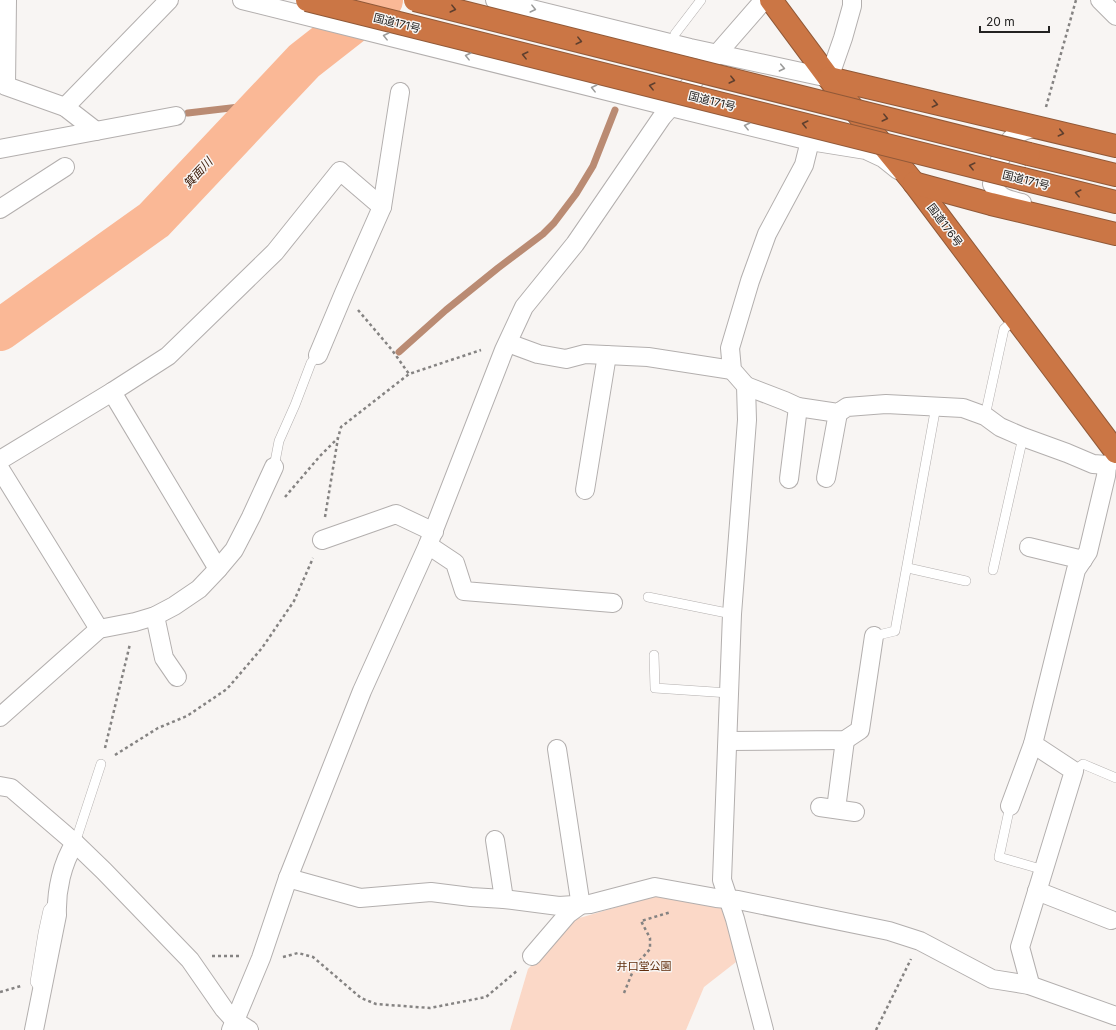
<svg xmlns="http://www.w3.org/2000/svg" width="1116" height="1030" viewBox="0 0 1116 1030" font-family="Inter,'Noto Sans JP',sans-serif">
	<rect width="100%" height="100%" fill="#f8f5f3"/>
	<path fill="#fbd8c7" d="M658,895L714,904L724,908L727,918L736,962L704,987L686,1030H510L528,969L576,919Z"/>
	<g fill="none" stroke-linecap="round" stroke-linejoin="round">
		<g stroke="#ba8b73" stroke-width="7">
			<path d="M188,113L265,104"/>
			<path d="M399,352L446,310L498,268L543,234L554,223L576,194L593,166L615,110"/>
		</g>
		<path stroke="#fab896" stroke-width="42" d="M0,330L154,220L304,61L382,0"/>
		<defs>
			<g id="lane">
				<path d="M675,34L701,0"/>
				<path d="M985,416L1004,329L1016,318"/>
				<path d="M274,467L279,441L295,405L311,363L318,355"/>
				<path d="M908,568L966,581"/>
				<path d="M993,570L1023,437"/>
				<path d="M648,597L732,614"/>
				<path d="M874,636L895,631L936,406"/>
				<path d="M654,655L655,688L729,693"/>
				<path d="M1074,771L1083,764L1116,778"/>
				<path d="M1010,806L999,857L1044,870"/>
				<path d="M75,843L101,764"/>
				<path d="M37,985L35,982L43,933L48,910L55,901"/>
			</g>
			<g id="street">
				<path d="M7,0L6,86L65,107L96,131"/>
				<path d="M242,0L671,107L810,141L866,150L883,158L898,170"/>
				<path d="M495,0L690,48L829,78L843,38L852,6V0"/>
				<path d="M1100,0L1116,16"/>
				<path d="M65,107L169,0"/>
				<path d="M0,149L176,116"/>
				<path d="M1022,203C1006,199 1000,199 992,184C995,172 1004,146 1012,138C1019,131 1027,130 1035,127"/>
				<path d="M0,209L65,167"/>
				<path d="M508,343L538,354L566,359L585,354L648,357L732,370"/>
				<path d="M318,355L344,293L382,207L400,92"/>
				<path d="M746,386L785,401L798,407L838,413L847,407L886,404L963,408L985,416L1000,427L1023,437L1067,453L1093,464L1107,465"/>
				<path d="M112,392L218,569"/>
				<path d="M0,460L112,392L168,356L275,252L340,171L382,207"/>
				<path d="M0,469L99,629"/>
				<path d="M826,478L838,413"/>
				<path d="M789,479L798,407"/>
				<path d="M585,490L607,355"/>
				<path d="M322,540L396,514L434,532"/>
				<path d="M428,545L455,563L464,591L613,603"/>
				<path d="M1029,547L1083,560"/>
				<path d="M155,616L164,658L177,677"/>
				<path d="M0,717L99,629L135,622L155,616L174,606L199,589L218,569L234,550L251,517L274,467"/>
				<path d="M728,741L845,740L860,730L874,636"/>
				<path d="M0,786L11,788L75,843L104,871L190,960L224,1009L235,1021L249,1030"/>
				<path d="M1010,806L1033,744"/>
				<path d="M820,807L855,812"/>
				<path d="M836,809L845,740"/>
				<path d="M495,840L504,899"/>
				<path d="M288,878L360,898L431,892L471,897L504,899L559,906L590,904L655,887L716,898L738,900L889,931L920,941L992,979L1029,985L1116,1016"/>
				<path d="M1037,891L1111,920"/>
				<path d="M532,956L568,914L579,906L580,900L557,749"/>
				<path d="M1029,985V980L1020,947L1074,771L1033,744L1076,570L1088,552L1106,476L1107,465L1116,458"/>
				<path d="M34,1030L57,915C56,891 62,863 75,843"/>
				<path d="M231,1030L261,958L288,878L362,691L428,545L504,350L524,307L575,244L662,117L764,0"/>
				<path d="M764,1030L735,919L722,880L732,614L747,420L746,386L732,370L730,348L750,281L767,234L804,165L810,141"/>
			</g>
			<g id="highway">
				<path d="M771,0L834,85L914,183L1116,452"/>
				<path d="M829,78L1116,146"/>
				<path d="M1029,154L1116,175"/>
				<path d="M1023,179L1116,202"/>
				<path d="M914,183L991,204L1116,234"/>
			</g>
		</defs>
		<use href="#lane" stroke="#b3afae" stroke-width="10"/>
		<use href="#street" stroke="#b3afae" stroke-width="20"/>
		<use href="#highway" stroke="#905938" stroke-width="24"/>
		<g stroke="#858382" stroke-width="2.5" stroke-dasharray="3 3" stroke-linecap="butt">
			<path d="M1046,107L1076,0"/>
			<path d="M358,310L392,350L409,374"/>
			<path d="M285,497L320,456L338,438"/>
			<path d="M325,517L338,438L341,427L409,374L481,350"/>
			<path d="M105,748L130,644"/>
			<path d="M115,755L158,728L187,716L227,689L262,648L294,601L313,558"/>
			<path d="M212,956H239"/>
			<path d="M283,957L298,953L313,957L361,998L376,1004L430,1008L486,997L518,970"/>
			<path d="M0,992L21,986"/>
			<path d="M624,993L635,966L650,949V938L641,921L671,912"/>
			<path d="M876,1030L911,959"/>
		</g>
		<use href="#lane" stroke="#fff" stroke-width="9"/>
		<use href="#street" stroke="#fff" stroke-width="18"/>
		<use href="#highway" stroke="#cb7645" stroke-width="22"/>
		<defs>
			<g id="highway-bridge">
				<path d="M307,0L1023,179"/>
				<path d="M415,0L1029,154"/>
			</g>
		</defs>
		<use href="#highway-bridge" stroke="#905938" stroke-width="24" stroke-linecap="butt"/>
		<use href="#highway-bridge" stroke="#cb7645" stroke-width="22"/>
	</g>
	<defs><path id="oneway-chevron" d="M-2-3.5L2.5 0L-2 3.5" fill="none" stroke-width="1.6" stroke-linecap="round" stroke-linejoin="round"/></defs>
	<g stroke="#5e3f2e">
		<use href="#oneway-chevron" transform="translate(453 9) rotate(14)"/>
		<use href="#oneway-chevron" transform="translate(579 41) rotate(14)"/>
		<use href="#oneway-chevron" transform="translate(525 55) rotate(-166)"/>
		<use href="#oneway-chevron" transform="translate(732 80) rotate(14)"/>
		<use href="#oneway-chevron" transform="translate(652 86) rotate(-166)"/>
		<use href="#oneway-chevron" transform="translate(935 104) rotate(13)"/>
		<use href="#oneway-chevron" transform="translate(885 118) rotate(14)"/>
		<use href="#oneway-chevron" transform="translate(805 124) rotate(-166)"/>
		<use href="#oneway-chevron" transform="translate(1061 133) rotate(13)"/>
		<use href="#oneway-chevron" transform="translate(972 166) rotate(-166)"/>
		<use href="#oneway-chevron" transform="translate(1078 193) rotate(-166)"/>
	</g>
	<g stroke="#9c9c9b">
		<use href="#oneway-chevron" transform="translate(533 9) rotate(14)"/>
		<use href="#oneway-chevron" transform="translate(386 36) rotate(-166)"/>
		<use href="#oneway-chevron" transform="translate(468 56) rotate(-166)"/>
		<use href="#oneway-chevron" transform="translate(782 68) rotate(12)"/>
		<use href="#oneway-chevron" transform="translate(594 88) rotate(-166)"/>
		<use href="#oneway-chevron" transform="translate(747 126) rotate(-166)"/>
	</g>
	<g text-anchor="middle" stroke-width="3" stroke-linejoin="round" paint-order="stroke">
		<g font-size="11" fill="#232221" stroke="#f8f5f3">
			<text transform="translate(397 23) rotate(14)" y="4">国道171号</text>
			<text transform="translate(712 101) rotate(14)" y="4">国道171号</text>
			<text transform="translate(1026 180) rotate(14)" y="4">国道171号</text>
			<text transform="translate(945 225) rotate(53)" y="4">国道176号</text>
		</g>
		<g font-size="11" fill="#5f2d0d" stroke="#f8f5f3">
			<text x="644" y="970">井口堂公園</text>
		</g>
		<g font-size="12" font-style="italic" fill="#432311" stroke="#f8f5f3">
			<text transform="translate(198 173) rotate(-47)" y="4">箕面川</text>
		</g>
	</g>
	<path d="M980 26v6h69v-6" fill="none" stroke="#232221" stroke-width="2"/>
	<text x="986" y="26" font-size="12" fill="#232221" stroke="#f8f5f3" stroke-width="3" paint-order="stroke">20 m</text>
</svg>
